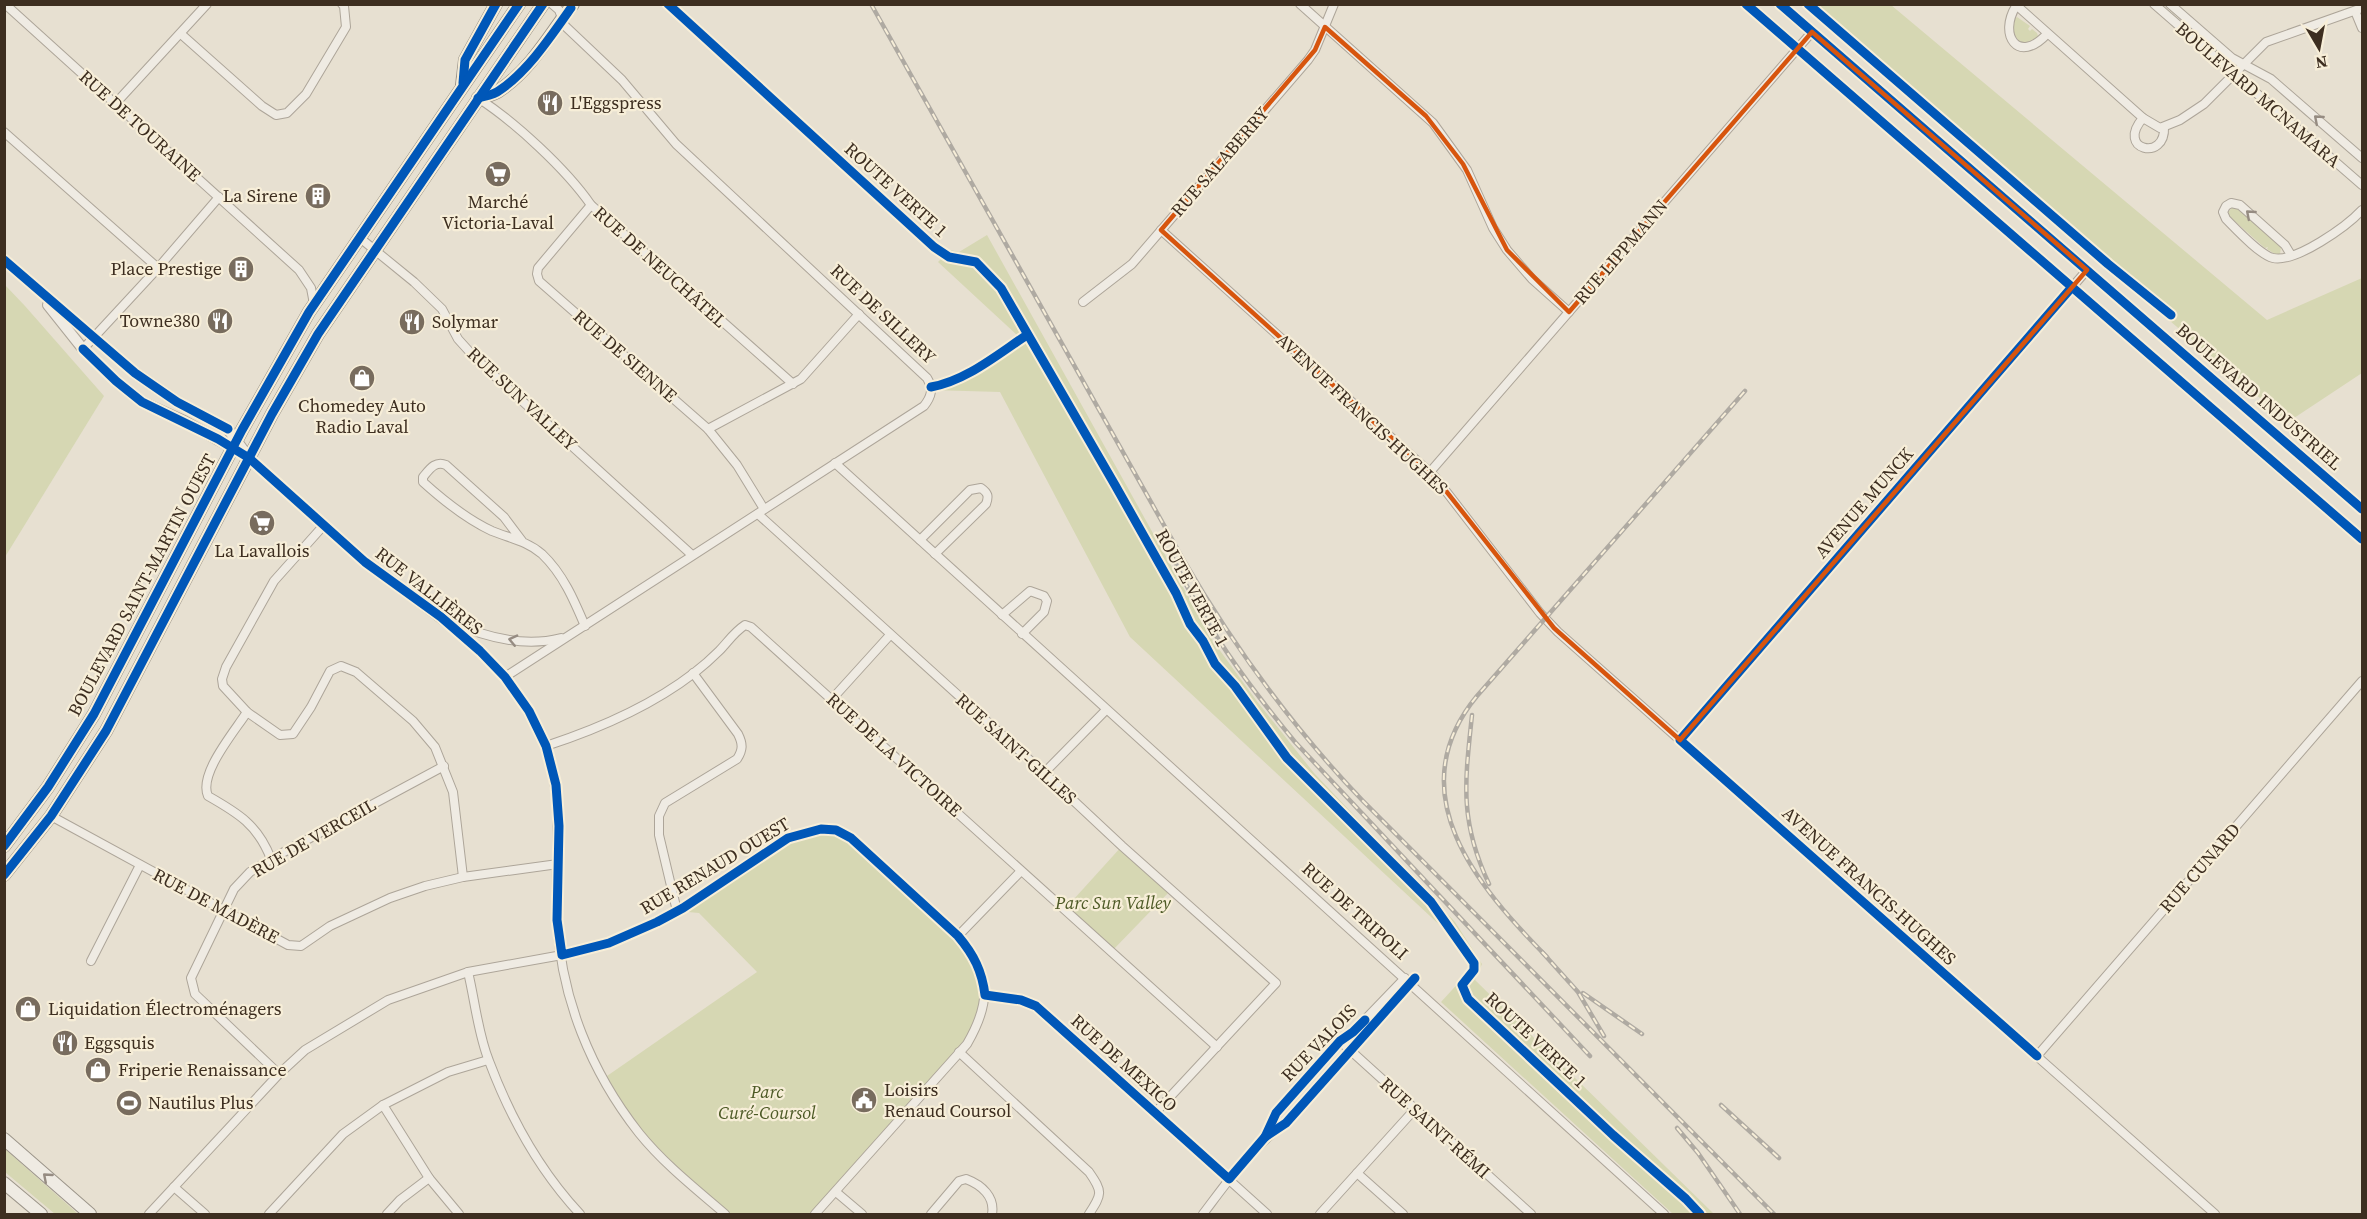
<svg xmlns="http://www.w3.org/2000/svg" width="2367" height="1219" viewBox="0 0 2367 1219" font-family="'Source Serif 4',serif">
	<rect width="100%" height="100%" fill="#e7e0d1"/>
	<g fill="#d6d7b3">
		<path d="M1801,5H1891L2267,320L2362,278V373L2288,422Z"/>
		<path d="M2017,17L2030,26L2028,29L2030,31L2032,29L2037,33L2038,36L2030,43L2023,44C2013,37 2012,30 2014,19Z"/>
		<path d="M2232,207L2237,208L2281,247L2280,254H2275L2267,249L2268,247L2265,248L2230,217L2228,213Z"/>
		<path d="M987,235L1213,641L1256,700L1314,773L1455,922L1482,964L1475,980L1714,1214H1673L1441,1002L1473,967L1459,943L1130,637L1000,392L931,390V385L952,377L1018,336L938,262L950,250L959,252Z"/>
		<path d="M5,285L25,306L104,396L5,557Z"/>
		<path d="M821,829L851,838L973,954L985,995L967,1044L815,1214H725L672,1168L613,1097L607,1076L757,972L699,913L677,911L788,838Z"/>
		<path d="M1122,846L1171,890L1111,952L1064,910Z"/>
		<path d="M5,1149L68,1205L78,1214H55L5,1172Z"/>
	</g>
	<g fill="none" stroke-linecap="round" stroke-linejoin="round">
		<defs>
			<g id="minor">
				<path d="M5,4L299,270L311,288L314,304"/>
				<path d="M1300,4L1433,123L1467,170L1493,228L1507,250L1532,279L1569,312"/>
				<path d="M2015,4L2143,118L2160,128L2180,120L2204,104L2266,42L2362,8"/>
				<path d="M2154,4L2362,185"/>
				<path d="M2170,4L2232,58L2271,79L2362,158"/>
				<path d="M2016,6C1998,35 2018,65 2047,34"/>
				<path d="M2355,11L2362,28"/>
				<path d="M181,34L262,106L276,115L287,113L306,94L346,27L344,6L342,4"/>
				<path d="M478,98C515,122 566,169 591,205L793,384"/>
				<path d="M115,104L207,4"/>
				<path d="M2143,118C2115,150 2166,162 2164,127"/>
				<path d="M4,132L158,268"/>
				<path d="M591,205L538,268L537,274L539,281L708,429L737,465L764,509"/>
				<path d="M1161,230L1435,477L1540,613L1558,632L2215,1214"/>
				<path d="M360,238L414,282L442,309L458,339L477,360L692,555"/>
				<path d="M2291,255L2285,245L2240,205L2231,203L2226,206L2223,212L2226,219C2236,229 2260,255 2273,258C2296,263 2347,226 2362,210"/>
				<path d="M1083,302L1132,264L1308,60L1315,50L1334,4"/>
				<path d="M83,349L158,268L219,197"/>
				<path d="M708,429L801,379L859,314"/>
				<path d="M249,458C273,481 298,502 323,524C337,537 351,551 365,562C424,609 490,645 529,712C571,784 553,843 557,920C561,998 591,1072 639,1133C664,1164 696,1189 725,1214"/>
				<path d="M835,463L1664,1214"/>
				<path d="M1430,472L1812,32"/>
				<path d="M758,514L1044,773L1122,846L1276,983L1155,1113"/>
				<path d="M324,525L274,581L226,667L222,679L223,686L247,712L280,735L293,734L311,707L330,671L341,666L356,672L413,721L435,747L453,792L463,877"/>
				<path d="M920,540L970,490L981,488C988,493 989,496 986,504L935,554"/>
				<path d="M522,541L504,517L446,465C435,460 429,470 423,477V482C444,501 466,519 492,531C509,538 527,541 542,554C563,574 574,600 585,626"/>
				<path d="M1002,615L1030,591L1044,596L1047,601L1044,612L1022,634"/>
				<path d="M449,621C484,637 523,648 561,638"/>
				<path d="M505,677L924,406C931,397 934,389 927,378L676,144L622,80L565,26L559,10L552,4"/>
				<path d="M832,699L890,635"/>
				<path d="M247,712C235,731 198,774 208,796C238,813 258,825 271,859"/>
				<path d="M1680,740L2087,270"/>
				<path d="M546,746C598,729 650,707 694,673C703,666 711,659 719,651C728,642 733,633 745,625L751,627L1217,1047"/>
				<path d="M1044,773L1106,710"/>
				<path d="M51,816L288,945L301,946L330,926L390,898L425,886L463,877L558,864"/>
				<path d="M677,911L659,835V816L665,803L737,759C743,750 743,744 738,734L693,673"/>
				<path d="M958,936L1021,871"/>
				<path d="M91,961L140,865"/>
				<path d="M468,972C475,1001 478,1034 489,1061C510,1117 539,1170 580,1214"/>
				<path d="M985,995L1021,1000L1036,1006L1267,1214"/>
				<path d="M1340,1041L1531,1214"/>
				<path d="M959,1052L1089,1172C1103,1192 1102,1194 1089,1214"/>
				<path d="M2037,1056L2362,681"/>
				<path d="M279,1074L195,994L191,978L234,889L250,872L271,859L444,766"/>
				<path d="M383,1105L429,1178L459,1214"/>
				<path d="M1265,1136L1276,1113L1340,1041L1353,1032L1405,978"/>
				<path d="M1357,1173L1403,1214"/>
				<path d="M174,1187L205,1214"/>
				<path d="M836,1192L862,1214"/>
				<path d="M149,1214L279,1074L305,1050L388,1000L468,972L562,955L609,943L630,934L683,908L788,838L821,829L836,830L851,838L958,936C991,974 992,1001 967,1044L815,1214"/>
				<path d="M269,1214L343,1134L383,1105L448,1072L488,1060"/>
				<path d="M387,1214L400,1200L429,1178"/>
				<path d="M931,1214L959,1181L966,1179C982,1185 995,1197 992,1214"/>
				<path d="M1203,1214C1228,1181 1252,1146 1286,1123L1410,983"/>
				<path d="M1320,1214L1415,1109"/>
			</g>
			<g id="tertiary">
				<path d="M1746,4L2362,539"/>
				<path d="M1780,4L2362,509"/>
				<path d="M4,260L135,373L177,402L228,429L249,458"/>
				<path d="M48,305L83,349L116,381L142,402L184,421L240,452"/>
			</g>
			<g id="secondary">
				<path d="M462,85L465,60L496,4"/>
				<path d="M478,98C485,96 494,95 500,90C531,69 551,33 573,4"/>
				<path d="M4,846L48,787L94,714L242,430L309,312L519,4"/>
				<path d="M4,875L51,816L106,731L272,414L318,334L543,4"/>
				<path d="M4,1139L90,1214"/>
				<path d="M4,1183L41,1214"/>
			</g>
		</defs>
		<use href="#minor" stroke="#ada599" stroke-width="10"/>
		<use href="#tertiary" stroke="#ada599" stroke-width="12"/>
		<use href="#secondary" stroke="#9c958a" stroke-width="14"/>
		<use href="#minor" stroke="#efebe3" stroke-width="8"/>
		<use href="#tertiary" stroke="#efebe3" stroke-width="10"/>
		<use href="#secondary" stroke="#efebe3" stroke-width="12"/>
		<defs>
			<g id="rail">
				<path d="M871,4L1183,559C1234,647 1292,727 1363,801L1774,1214"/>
				<path d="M1172,556C1203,624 1248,685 1295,742L1590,1056"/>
				<path d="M1472,715C1465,782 1459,820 1489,884"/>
				<path d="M1542,952L1578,992L1604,1036"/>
				<path d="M1547,957C1478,887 1397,793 1477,696L1745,391"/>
				<path d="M1583,993L1642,1034"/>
				<path d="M1721,1105L1779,1158"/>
				<path d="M1677,1128L1698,1153L1740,1214"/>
			</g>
		</defs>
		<use href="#rail" stroke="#afaaa2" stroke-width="4.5"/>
		<use href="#rail" stroke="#f7eed8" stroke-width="2" stroke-dasharray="7" stroke-linecap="butt"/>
		<defs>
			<g id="cycleway">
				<path d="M668,4L934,247L949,257L976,262L1001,288L1115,485L1176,593L1190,624L1203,641L1215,664L1235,686L1287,758L1431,902L1474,963V970L1462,985L1468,999L1613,1135L1686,1199L1700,1214"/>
				<path d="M1746,4L2362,539"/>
				<path d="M1780,4L2362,509"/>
				<path d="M1808,4L2108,264L2171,315"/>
				<path d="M463,83L465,60L496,4"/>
				<path d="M478,98C485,96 494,95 500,90C529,70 551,36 571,8"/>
				<path d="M4,260L135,373L177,402L228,429"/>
				<path d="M83,349L116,381L142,402L218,439L249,458L365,562L441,617L480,651L505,677L529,711L546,746L556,785L559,826L557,920L562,955L609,943L657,922L683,908L788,838L821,829L836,830L851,838L958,936C974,955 982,971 985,995L1021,1000L1036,1006L1229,1179L1265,1137L1286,1123L1415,978"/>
				<path d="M931,387C966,381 998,354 1027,335"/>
				<path d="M4,846L48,787L94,714L242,430L309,312L519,4"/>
				<path d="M4,875L51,816L106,731L272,414L318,334L543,4"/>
				<path d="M2037,1056L1680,740L2072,287"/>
				<path d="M1265,1137L1276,1113L1340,1041L1353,1032L1365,1020"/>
			</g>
		</defs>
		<use href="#cycleway" stroke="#f7eed8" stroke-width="13"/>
		<use href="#cycleway" stroke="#0057b8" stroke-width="9"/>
	</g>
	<defs><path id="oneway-chevron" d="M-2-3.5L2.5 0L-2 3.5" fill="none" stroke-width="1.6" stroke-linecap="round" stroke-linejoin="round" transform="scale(1.5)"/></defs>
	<g stroke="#968c82">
		<use href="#oneway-chevron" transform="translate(2318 119) rotate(-139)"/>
		<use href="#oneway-chevron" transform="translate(2250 214) rotate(-139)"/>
		<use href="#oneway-chevron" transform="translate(513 640) rotate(-167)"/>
		<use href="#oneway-chevron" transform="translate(47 1177) rotate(-139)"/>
	</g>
	<path fill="none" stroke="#d7550e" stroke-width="4.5" stroke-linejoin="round" d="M1325,27L1426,116L1463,164L1507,250L1569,312L1812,32L2087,270L1680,740L1554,628L1435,477L1161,230L1315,50Z"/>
	<defs>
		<symbol id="restaurant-disc" viewBox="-11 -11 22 22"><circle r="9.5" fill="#786c5e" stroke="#f7eed8"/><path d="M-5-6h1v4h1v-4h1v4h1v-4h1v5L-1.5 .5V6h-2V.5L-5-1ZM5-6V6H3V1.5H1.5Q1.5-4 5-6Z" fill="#fff"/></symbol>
		<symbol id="supermarket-disc" viewBox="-11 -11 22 22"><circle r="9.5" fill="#786c5e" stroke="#f7eed8"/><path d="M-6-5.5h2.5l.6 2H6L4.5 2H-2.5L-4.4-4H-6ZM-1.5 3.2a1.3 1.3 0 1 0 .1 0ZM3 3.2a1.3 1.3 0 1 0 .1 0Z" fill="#fff"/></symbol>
		<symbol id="building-disc" viewBox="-11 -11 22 22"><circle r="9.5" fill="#786c5e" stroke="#f7eed8"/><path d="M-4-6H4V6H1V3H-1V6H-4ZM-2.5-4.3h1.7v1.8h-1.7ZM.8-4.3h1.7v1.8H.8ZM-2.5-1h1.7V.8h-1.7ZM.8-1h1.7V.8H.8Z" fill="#fff"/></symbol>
		<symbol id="shop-disc" viewBox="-11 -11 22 22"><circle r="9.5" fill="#786c5e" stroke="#f7eed8"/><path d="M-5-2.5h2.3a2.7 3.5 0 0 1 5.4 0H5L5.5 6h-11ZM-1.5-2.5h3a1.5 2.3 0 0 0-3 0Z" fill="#fff"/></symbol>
		<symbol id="civic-disc" viewBox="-11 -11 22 22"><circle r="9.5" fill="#786c5e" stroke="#f7eed8"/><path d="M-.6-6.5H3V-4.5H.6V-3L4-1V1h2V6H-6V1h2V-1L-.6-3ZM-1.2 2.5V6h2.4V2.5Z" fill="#fff"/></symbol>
		<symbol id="stadium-disc" viewBox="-11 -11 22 22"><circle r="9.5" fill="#786c5e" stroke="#f7eed8"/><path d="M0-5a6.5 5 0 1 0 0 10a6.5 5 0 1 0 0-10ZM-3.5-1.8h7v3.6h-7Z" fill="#fff"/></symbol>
	</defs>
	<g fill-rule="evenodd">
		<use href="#restaurant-disc" x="535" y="88" width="30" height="30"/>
		<use href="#supermarket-disc" x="483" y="159" width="30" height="30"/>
		<use href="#building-disc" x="303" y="181" width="30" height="30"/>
		<use href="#building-disc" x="226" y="254" width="30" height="30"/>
		<use href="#restaurant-disc" x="205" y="306" width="30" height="30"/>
		<use href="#restaurant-disc" x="397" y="307" width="30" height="30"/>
		<use href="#shop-disc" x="347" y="363" width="30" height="30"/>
		<use href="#supermarket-disc" x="247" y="508" width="30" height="30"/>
		<use href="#shop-disc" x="13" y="994" width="30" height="30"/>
		<use href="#restaurant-disc" x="50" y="1028" width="30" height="30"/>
		<use href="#shop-disc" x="83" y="1055" width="30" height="30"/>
		<use href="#civic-disc" x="849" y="1085" width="30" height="30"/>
		<use href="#stadium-disc" x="114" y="1088" width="30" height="30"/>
	</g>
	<g text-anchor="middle" stroke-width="4.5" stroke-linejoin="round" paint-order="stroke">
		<g font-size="18" fill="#3d2e20" stroke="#f7eed8">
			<text transform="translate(2258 95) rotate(41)" y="6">BOULEVARD MCNAMARA</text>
			<text transform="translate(140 126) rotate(42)" y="6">RUE DE TOURAINE</text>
			<text transform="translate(1220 162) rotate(-49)" y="6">RUE SALABERRY</text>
			<text transform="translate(896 190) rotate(42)" y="6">ROUTE VERTE 1</text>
			<text transform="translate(1621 252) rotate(-49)" y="6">RUE LIPPMANN</text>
			<text transform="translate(660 267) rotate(42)" y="6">RUE DE NEUCHÂTEL</text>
			<text transform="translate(883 314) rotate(43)" y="6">RUE DE SILLERY</text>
			<text transform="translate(625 356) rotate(41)" y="6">RUE DE SIENNE</text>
			<text transform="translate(2259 397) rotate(41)" y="6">BOULEVARD INDUSTRIEL</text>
			<text transform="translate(522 399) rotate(43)" y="6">RUE SUN VALLEY</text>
			<text transform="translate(1362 414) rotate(43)" y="6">AVENUE FRANCIS-HUGHES</text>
			<text transform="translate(1864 503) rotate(-49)" y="6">AVENUE MUNCK</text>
			<text transform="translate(142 585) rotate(-62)" y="6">BOULEVARD SAINT-MARTIN OUEST</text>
			<text transform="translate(1192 588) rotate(61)" y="6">ROUTE VERTE 1</text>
			<text transform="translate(429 591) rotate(38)" y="6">RUE VALLIÈRES</text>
			<text transform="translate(1016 749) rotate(42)" y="6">RUE SAINT-GILLES</text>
			<text transform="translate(894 755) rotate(42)" y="6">RUE DE LA VICTOIRE</text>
			<text transform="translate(314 838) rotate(-30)" y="6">RUE DE VERCEIL</text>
			<text transform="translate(715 866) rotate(-31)" y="6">RUE RENAUD OUEST</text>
			<text transform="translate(2200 868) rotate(-49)" y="6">RUE CUNARD</text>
			<text transform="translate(1869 886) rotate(42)" y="6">AVENUE FRANCIS-HUGHES</text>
			<text transform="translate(216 906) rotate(28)" y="6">RUE DE MADÈRE</text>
			<text transform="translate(1355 911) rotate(42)" y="6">RUE DE TRIPOLI</text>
			<text transform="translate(1536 1040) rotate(43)" y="6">ROUTE VERTE 1</text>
			<text transform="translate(1319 1043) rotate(-46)" y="6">RUE VALOIS</text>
			<text transform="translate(1124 1063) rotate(42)" y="6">RUE DE MEXICO</text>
			<text transform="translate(1435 1128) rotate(42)" y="6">RUE SAINT-RÉMI</text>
		</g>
		<g font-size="18" fill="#3d2e20" stroke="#f7eed8" text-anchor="start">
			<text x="570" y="109">L'Eggspress</text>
			<text x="298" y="202" text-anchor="end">La Sirene</text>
			<text x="498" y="208" text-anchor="middle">Marché<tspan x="498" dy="21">Victoria-Laval</tspan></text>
			<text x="222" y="275" text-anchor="end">Place Prestige</text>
			<text x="200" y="327" text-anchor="end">Towne380</text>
			<text x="432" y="328">Solymar</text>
			<text x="362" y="412" text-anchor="middle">Chomedey Auto<tspan x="362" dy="21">Radio Laval</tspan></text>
			<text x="262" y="557" text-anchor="middle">La Lavallois</text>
			<text x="48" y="1015">Liquidation Électroménagers</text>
			<text x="84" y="1049">Eggsquis</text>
			<text x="118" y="1076">Friperie Renaissance</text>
			<text x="884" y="1096">Loisirs<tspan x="884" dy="21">Renaud Coursol</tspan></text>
			<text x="148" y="1109">Nautilus Plus</text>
		</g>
		<g font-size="18" font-style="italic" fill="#4d5a26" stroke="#f7eed8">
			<text x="1113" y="909">Parc Sun Valley</text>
			<text x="767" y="1098">Parc<tspan x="767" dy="21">Curé-Coursol</tspan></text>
		</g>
	</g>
	<rect width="2367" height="1219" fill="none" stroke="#3d2e20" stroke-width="12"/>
	<g transform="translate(2319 48) rotate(170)" stroke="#f7eed8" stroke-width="4.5" paint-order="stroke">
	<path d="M0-4.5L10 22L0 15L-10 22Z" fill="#3d2e20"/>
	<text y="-9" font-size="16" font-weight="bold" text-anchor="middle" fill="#3d2e20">N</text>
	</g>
</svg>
